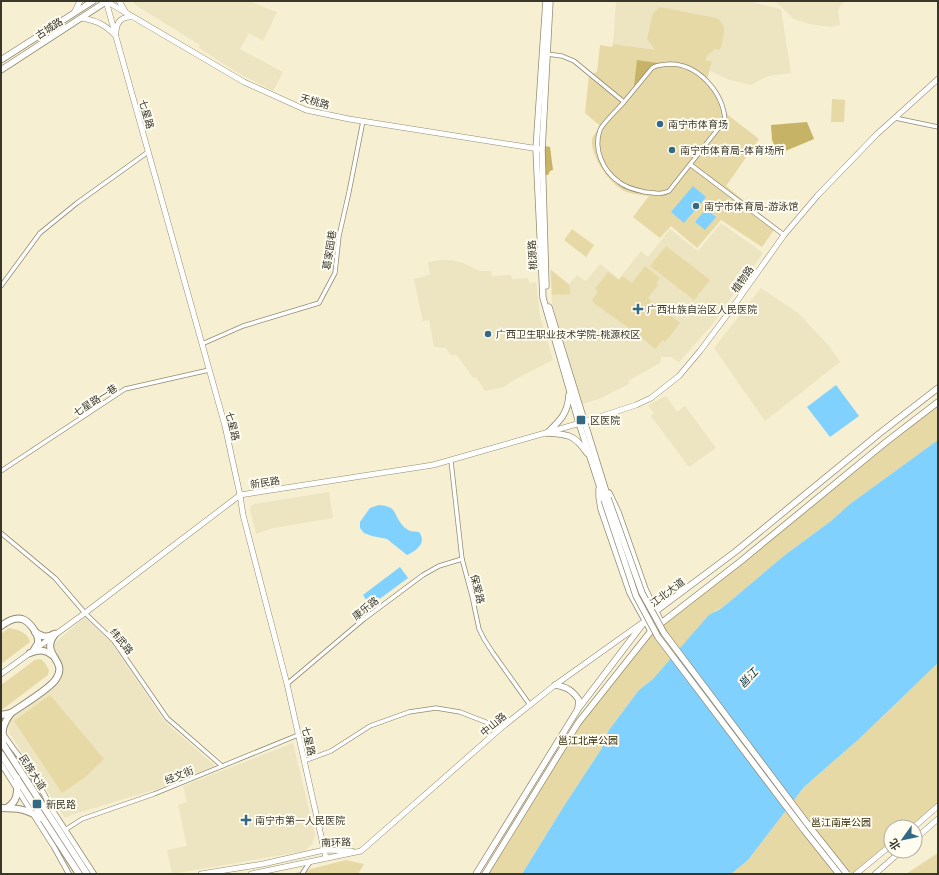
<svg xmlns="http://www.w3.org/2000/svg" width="939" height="875" viewBox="0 0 939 875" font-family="Figtree,'Noto Sans SC',sans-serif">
	<rect width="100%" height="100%" fill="#f6efd2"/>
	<g fill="#ede4c1">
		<path d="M132,1H249L277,12L263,41L249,33L240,49L283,72L273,91L238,73L199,48L200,45L137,6Z"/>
		<path d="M616,1H747L781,9L791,73L768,76L751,85L730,80L710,71L712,62L669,53L613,44Z"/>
		<path d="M775,1H845L840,6L838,11L840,25L832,27L810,24L794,19Z"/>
		<path d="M721,223L763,253L711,326L679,362L671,357H661L660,363L628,381L629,384L599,399L582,404L552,303L550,269L569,284L577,275L586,281L600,264L619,279L641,251L648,257L670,229L698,251Z"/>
		<path d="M440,260H452L463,263L480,271H491L492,276L511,275L512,279L528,278L529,283L536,282L540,316L553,360L514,380L504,387L485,391L476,377L473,378L456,354L452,356L446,348L434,347L429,320L423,321L414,279L430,275L428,262Z"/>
		<path d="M761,288L798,313L829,346L840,362L765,421L714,348Z"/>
		<path d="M666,396L677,412L685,406L716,448L689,467L651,416L654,413L648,405Z"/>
		<path d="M329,492L333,518L273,528L256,534L250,510L251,506L254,504Z"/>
		<path d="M85,617L112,644L165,722L215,766L154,790L74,814L65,818L10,734L8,725L11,717L56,685L62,675V663L54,650V646L56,642Z"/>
		<path d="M293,743L315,835L312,844L305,851L172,874L167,850L187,846L178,805L187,802L183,786Z"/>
	</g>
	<g fill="#e6d9a5">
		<path d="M660,7L716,18C729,25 723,38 720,50L715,49L707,56L705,60L712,62L707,79L716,91L728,115L759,139L726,186L776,227L762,247L721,220L697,248L671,226L660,238L633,217L649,196C641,195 631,194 624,191C609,183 590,156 592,139C593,135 598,130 600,126L585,113L589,75L597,72L600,45L612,47L613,44L655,50L647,39L653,13Z"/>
		<path d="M832,99L845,100L844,122H831Z"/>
		<path d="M572,229L594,245L586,257L564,240Z"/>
		<path d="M666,246L710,280L694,300L650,266Z"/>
		<path d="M645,266L660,278L656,283L658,285L648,298L680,323L665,342L663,340L655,349L637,334L594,303L592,300L598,292L595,289L608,272L619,280L622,276L632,283Z"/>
		<path d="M551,270L569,285L571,294L552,295Z"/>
		<path d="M938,402V440L850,504L831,521L785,555L722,608L716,610L653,679L639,690L609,730L602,748L564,806L522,874H485L578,723L651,631Z"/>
		<path d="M9,628C19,630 27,632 30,642L1,664V634Z"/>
		<path d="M41,659L45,663L49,670L48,675L3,709H1V685L35,660Z"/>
		<path d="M938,663V806L914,827H891V845L856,874H731L748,860L804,787L859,739Z"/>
		<path d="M50,695L104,759L84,778L62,793L14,721Z"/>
		<path d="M938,853V874H906Z"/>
		<path d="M346,860L364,864L358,874H291Z"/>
	</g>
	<g fill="#c7b365">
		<path d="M637,60L658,63L652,66L634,86Z"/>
		<path d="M807,122L814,139L778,154L772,140L771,125Z"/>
		<path d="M545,146L550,147L553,170L550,171L548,175H545L544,154Z"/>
	</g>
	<g fill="#80d1fe">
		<path d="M693,186L706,197L684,223L671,212Z"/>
		<path d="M706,209L716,217L705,230L695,222Z"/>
		<path d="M836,385L859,416L830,437L807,407Z"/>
		<path d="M938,440V663L859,739L804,787L748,860L731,874H522L564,806L602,748L609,730L639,690L653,679L709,615L722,608L785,555L831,521L850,504Z"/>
		<path d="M379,505C396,507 392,510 400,522C402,526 406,529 410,531L419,532C427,543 417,550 407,555L387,539L372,536L364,533L360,528V522L370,508Z"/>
		<path d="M400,567L408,578L370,606L363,595Z"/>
	</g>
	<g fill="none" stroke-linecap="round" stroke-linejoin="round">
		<defs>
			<g id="minor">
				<path d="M547,54L562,56L574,61L624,102C618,109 603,123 600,130C593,149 603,171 619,182C626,188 636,190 645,192C654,193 661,195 669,191L725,120C723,92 698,64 670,64C663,65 658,64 652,68L624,102"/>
				<path d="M895,118L938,127"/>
				<path d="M691,165L784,235"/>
				<path d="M1,286L40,233L77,203L148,152"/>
				<path d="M202,344L243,326L319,303L335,273L339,236L349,192L363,121"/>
				<path d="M451,461L462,559L472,596L479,629L484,639L493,653L530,705"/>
				<path d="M1,471L125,389L209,370"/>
				<path d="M1,533L55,578L85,613L114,641L167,718L222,766"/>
				<path d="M287,684L364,619L423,575L439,566L462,559"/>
				<path d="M304,761L331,751L370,726L409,712L436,708L460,712L501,728"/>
				<path d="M65,830L82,819L154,794L298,735"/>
				<path d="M302,874L310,862"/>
			</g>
			<g id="tertiary">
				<path d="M3,734L13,748L23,761L44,794L51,808L94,874"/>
				<path d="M1,764L54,847L69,874"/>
			</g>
			<g id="secondary">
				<path d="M106,1L225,426L240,495L243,515L287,684L326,858"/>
				<path d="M106,1L244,82L306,110L349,119L539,149"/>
				<path d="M119,1L125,11"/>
				<path d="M74,13L80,1"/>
				<path d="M82,18C97,21 104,24 115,35"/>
				<path d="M116,33C116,23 121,16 132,17"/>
				<path d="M1,674L85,613L240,495L433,465L584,422L636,405L651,398L679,376L700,351L730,311L784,235L818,195L877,134L938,79"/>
				<path d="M914,827L938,806"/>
				<path d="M915,839L938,819"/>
				<path d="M201,874L263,864L324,850L352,851"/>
				<path d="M251,874L361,851L501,728L555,685L642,623"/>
				<path d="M856,874L891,845"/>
				<path d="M875,874L901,851"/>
			</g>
			<g id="primary">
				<path d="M546,1L536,149L543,298L579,423L604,500"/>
				<path d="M1,60L93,1"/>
				<path d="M1,70L107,1"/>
				<path d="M546,286L542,150L550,1"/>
				<path d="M549,307L608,498"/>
				<path d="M547,433C568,434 575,435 587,453"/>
				<path d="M547,433C560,421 568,413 569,395"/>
				<path d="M599,489V497L601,509L630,593L651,631"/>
				<path d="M609,493L618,512L645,589L661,622"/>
				<path d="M555,685C567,687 572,690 579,700L578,708"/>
				<path d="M476,874L578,709L645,621L656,611L735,552L880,433L938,388"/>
				<path d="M485,874L578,723L651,631L741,561L886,442L938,402"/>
			</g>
			<g id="trunk">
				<path d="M1,626C7,622 14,617 22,619C29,621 39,634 38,642C38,645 35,647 34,650"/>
				<path d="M35,632C42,637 47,638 54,634"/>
				<path d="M30,653C38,650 45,649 52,655"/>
				<path d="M1,715L11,713"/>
				<path d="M1,741L87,874"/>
				<path d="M3,745C2,731 2,725 11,713C21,706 51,688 56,679C69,660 39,655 55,634"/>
				<path d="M1,754L79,874"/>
				<path d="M8,807C19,800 17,790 17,778"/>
				<path d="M1,808C18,808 26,809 41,818"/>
			</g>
		</defs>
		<use href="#minor" stroke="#938c72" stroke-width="5"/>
		<use href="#tertiary" stroke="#938c72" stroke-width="6"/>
		<use href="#secondary" stroke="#938c72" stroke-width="6"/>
		<use href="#primary" stroke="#938c72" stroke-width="7"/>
		<use href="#trunk" stroke="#938c72" stroke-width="8"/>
		<use href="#minor" stroke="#fff" stroke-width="3.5"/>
		<use href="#tertiary" stroke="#fff" stroke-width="4.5"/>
		<use href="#secondary" stroke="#fff" stroke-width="5"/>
		<use href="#primary" stroke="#fff" stroke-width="5.5"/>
		<use href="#trunk" stroke="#fff" stroke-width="6"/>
		<defs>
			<g id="primary-bridge">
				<path d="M608,498L642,593L664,633L809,826L847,874"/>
				<path d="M604,500L636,596L658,637L804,830L839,874"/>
			</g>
		</defs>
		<use href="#primary-bridge" stroke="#938c72" stroke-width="7" stroke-linecap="butt"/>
		<use href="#primary-bridge" stroke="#fff" stroke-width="5.5"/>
	</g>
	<g fill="#336985" stroke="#fffcf1" stroke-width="1.5">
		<circle cx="660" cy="124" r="4"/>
		<circle cx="672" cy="150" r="4"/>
		<circle cx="696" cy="206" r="4"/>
		<path d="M636 303h4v4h4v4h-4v4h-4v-4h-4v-4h4z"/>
		<circle cx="488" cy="334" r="4"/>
		<rect x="576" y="415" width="10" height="10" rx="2"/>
		<rect x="32" y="799" width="10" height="10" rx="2"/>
		<path d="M244 814h4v4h4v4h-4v4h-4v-4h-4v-4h4z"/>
	</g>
	<g text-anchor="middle" stroke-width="4" stroke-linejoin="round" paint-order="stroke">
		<g font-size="10" fill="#39362b" stroke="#fffcf1">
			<text transform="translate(49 28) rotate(-33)" y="4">古城路</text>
			<text transform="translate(315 101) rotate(16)" y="4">天桃路</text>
			<text transform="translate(147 114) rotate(74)" y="4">七星路</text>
			<text transform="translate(329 250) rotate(-81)" y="4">葛家园巷</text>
			<text transform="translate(532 255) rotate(-93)" y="4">桃源路</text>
			<text transform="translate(742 279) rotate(-55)" y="4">植物路</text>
			<text transform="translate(95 400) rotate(-33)" y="4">七星路一巷</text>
			<text transform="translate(233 426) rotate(76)" y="4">七星路</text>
			<text transform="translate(265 482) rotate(-9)" y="4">新民路</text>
			<text transform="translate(478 589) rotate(76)" y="4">保爱路</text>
			<text transform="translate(667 592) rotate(-37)" y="4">江北大道</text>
			<text transform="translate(365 608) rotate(-38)" y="4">康乐路</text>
			<text transform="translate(122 641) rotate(52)" y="4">纬武路</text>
			<text transform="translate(493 724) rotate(-40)" y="4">中山路</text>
			<text transform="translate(309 741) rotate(77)" y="4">七星路</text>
			<text transform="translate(33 772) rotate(57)" y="4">民族大道</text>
			<text transform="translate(179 775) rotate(-22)" y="4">经文街</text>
			<text transform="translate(336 842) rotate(-2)" y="4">南环路</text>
		</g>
		<g font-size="10" fill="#39362b" stroke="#fffcf1" text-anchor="start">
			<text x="668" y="128">南宁市体育场</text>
			<text x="680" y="154">南宁市体育局-体育场所</text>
			<text x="704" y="210">南宁市体育局-游泳馆</text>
			<text x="647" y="313">广西壮族自治区人民医院</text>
			<text x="496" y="338">广西卫生职业技术学院-桃源校区</text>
			<text x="590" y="424">区医院</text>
			<text x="46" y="808">新民路</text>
			<text x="255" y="824">南宁市第一人民医院</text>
		</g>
		<g font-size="10" fill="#332a06" stroke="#fffcf1">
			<text x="588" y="744">邕江北岸公园</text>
			<text x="841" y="826">邕江南岸公园</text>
		</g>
		<g font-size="11" font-style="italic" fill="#082e40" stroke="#fffcf1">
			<text transform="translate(748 678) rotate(-46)" y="4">邕江</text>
		</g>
	</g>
	<rect width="939" height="875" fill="none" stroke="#39362b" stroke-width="4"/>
	<g transform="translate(903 839) rotate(237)"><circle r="19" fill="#fffcf1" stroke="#b0ada2"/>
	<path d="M0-3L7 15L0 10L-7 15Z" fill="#336985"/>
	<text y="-6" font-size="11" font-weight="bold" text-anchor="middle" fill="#39362b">北</text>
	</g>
</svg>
